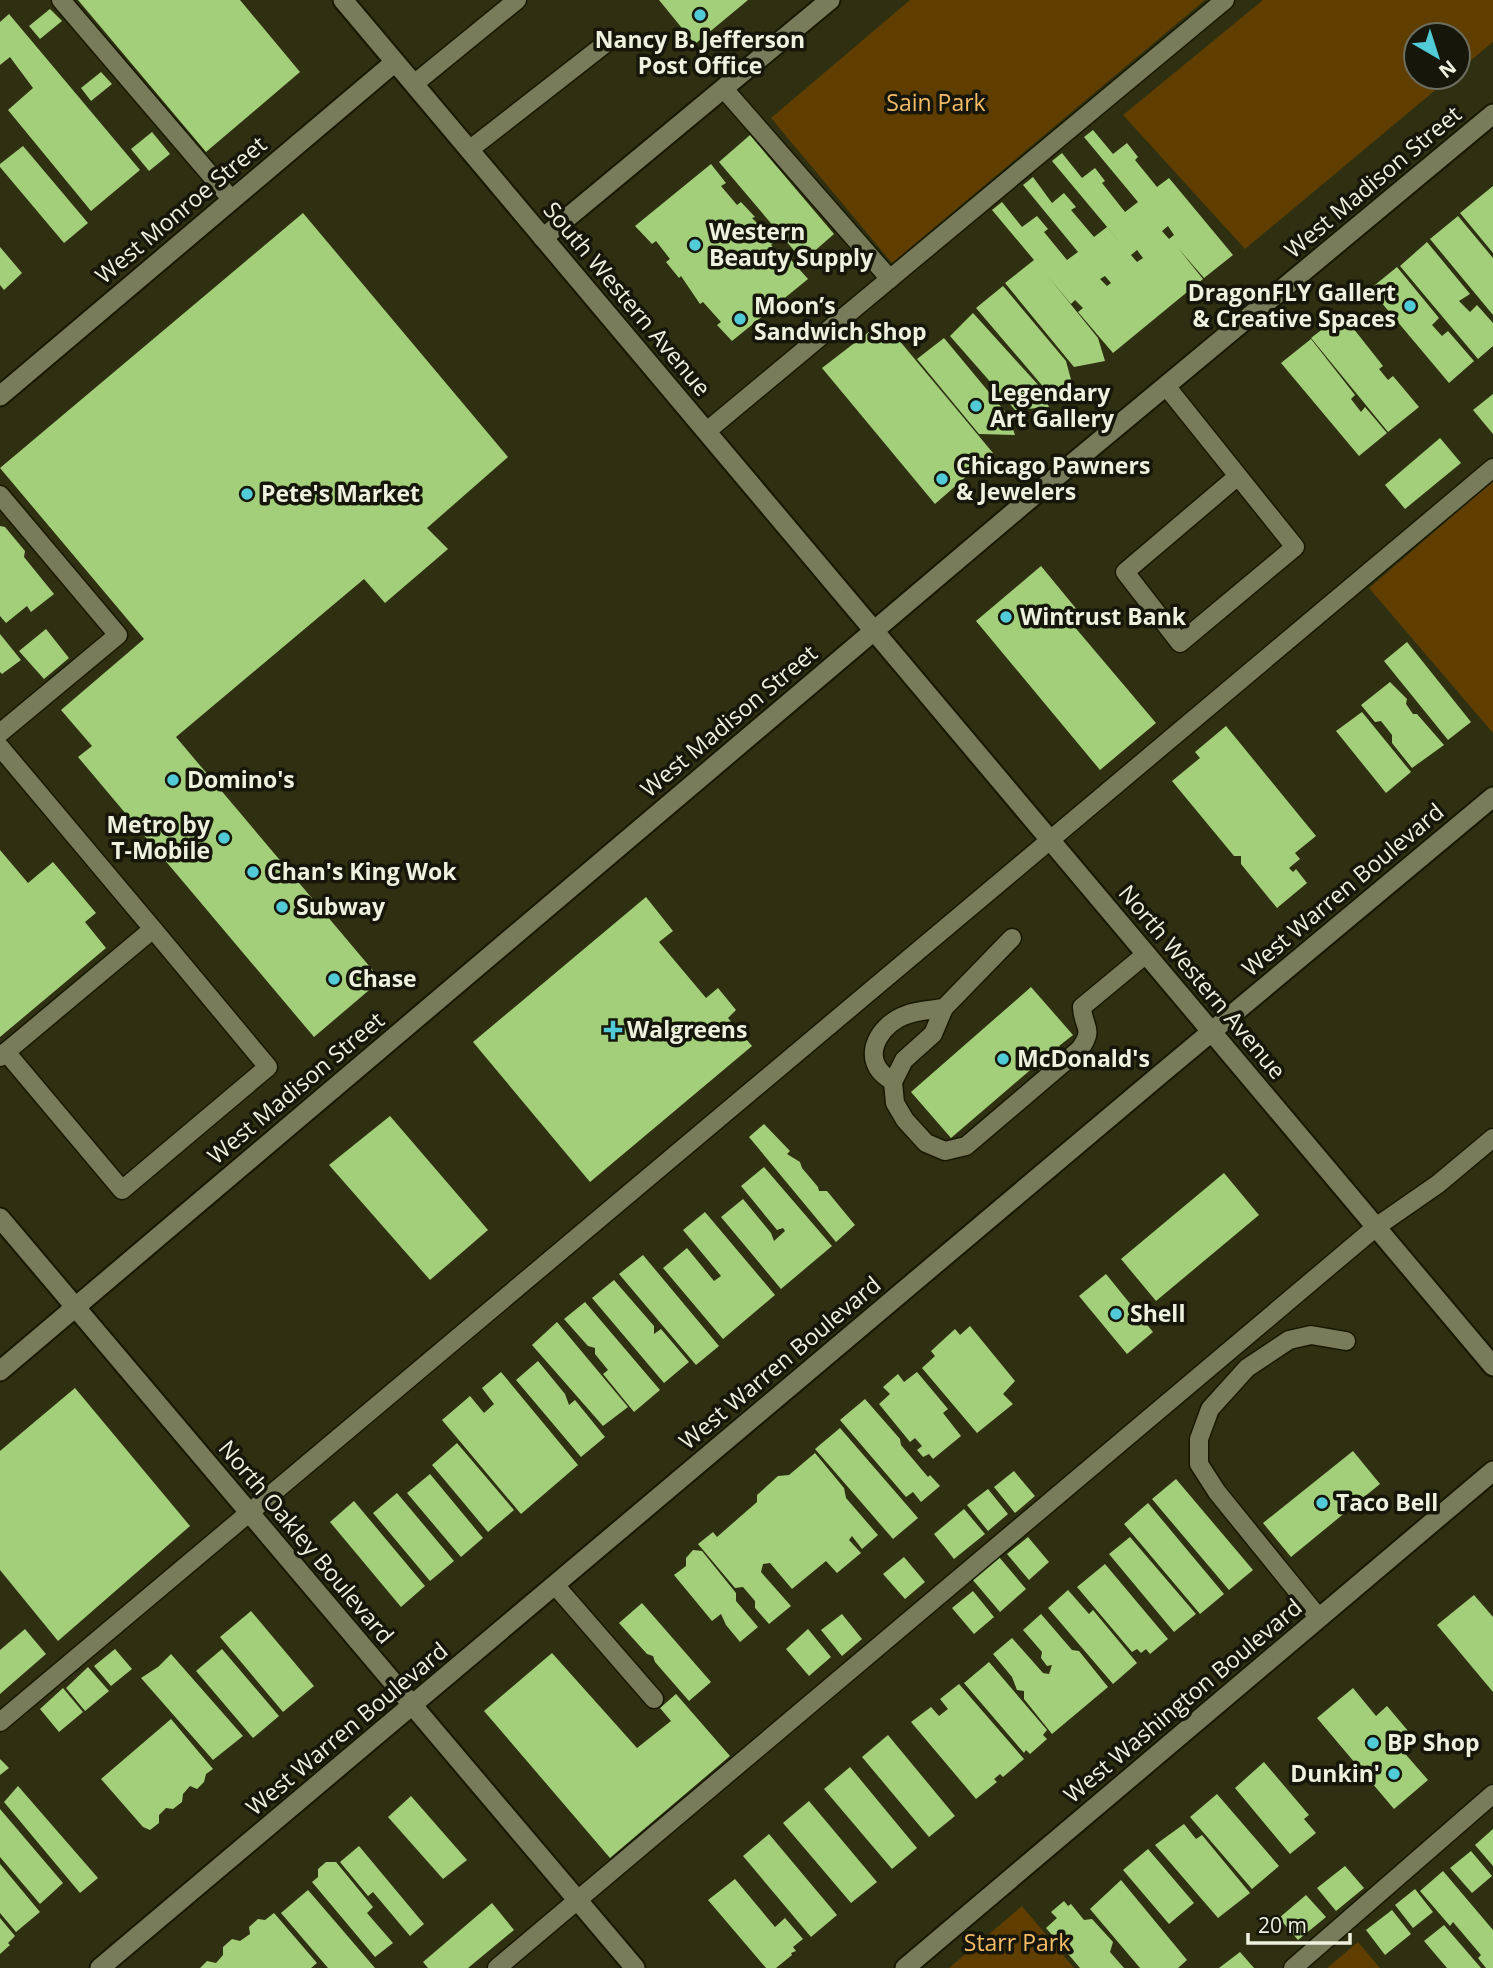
<svg xmlns="http://www.w3.org/2000/svg" width="1493" height="1968" viewBox="0 0 1493 1968" font-family="'Open Sans',sans-serif">
	<rect width="100%" height="100%" fill="#2e3011"/>
	<g fill="#5f3e00">
		<path d="M910,0H1205L892,263L771,118Z"/>
		<path d="M1263,0H1493V42L1458,71V35H1416V77H1451L1245,249L1123,115Z"/>
		<path d="M1493,481V733L1369,588Z"/>
		<path d="M1022,1906L1074,1968H949Z"/>
		<path d="M1358,1942L1380,1968H1327Z"/>
	</g>
	<g fill="#a4cf7a" fill-rule="evenodd">
		<path d="M78,0H240L300,72L206,152Z"/>
		<path d="M659,0H748L695,44Z"/>
		<path d="M50,9L62,21L40,39L29,26Z"/>
		<path d="M9,14L140,170L91,211L8,110L33,88L10,57L0,65V22Z"/>
		<path d="M101,72L112,84L91,101L81,88Z"/>
		<path d="M1093,130L1113,154L1127,143L1138,157L1135,160L1157,187L1169,178L1233,255L1204,278L1178,248L1203,279L1113,353L1078,312L1083,308L1075,300L1071,304L1047,275L1098,338L1105,361L1074,367L1005,283L1034,260L992,210L1002,202L1022,227L1037,216L1048,229L1044,232L1067,260L1078,252L1023,185L1033,177L1052,203L1064,193L1076,207L1071,210L1094,237L1107,227L1128,252L1052,161L1062,153L1082,178L1095,168L1105,181L1102,183L1125,212L1138,202L1084,137ZM1168,226L1174,235L1169,239L1162,231ZM1137,250L1143,258L1137,262L1131,255ZM1105,276L1111,283L1107,286L1100,279Z"/>
		<path d="M152,132L170,154L149,171L131,149Z"/>
		<path d="M750,135L834,234L803,261L719,162Z"/>
		<path d="M23,146L88,223L64,243L0,167V164Z"/>
		<path d="M711,164L726,183L721,186L737,205L741,202L755,217L752,218L775,241L771,245L787,263L791,260L808,279L732,341L717,325L721,322L703,302L700,304L681,276L679,278L666,262L670,259L656,241L652,244L635,226Z"/>
		<path d="M1493,186V253L1460,213Z"/>
		<path d="M303,213L508,457L427,528L448,549L385,603L364,579L176,737L381,980L314,1037L78,757L92,746L61,710L144,639L0,468Z"/>
		<path d="M1458,216L1493,258V315L1430,239Z"/>
		<path d="M1427,242L1470,294L1459,301L1470,312L1477,305L1493,323V346L1478,359L1400,266Z"/>
		<path d="M0,247L22,273L4,290L0,285Z"/>
		<path d="M1397,267L1439,318L1432,325L1442,336L1448,331L1474,361L1449,383L1370,289Z"/>
		<path d="M1003,286L1066,361L1073,387L1046,390L976,308Z"/>
		<path d="M973,313L1041,388L1049,407L1015,410L950,336Z"/>
		<path d="M1342,314L1383,366L1379,369L1388,380L1393,376L1419,407L1388,432L1311,338Z"/>
		<path d="M883,321L993,453L935,504L822,368Z"/>
		<path d="M944,338L1008,415L1015,435L979,434L917,359Z"/>
		<path d="M1311,339L1355,395L1351,399L1361,412L1365,407L1387,433L1359,456L1281,363Z"/>
		<path d="M1493,394V434L1473,410Z"/>
		<path d="M1440,438L1461,463L1405,509L1385,485Z"/>
		<path d="M0,526L5,527L25,551L24,557L54,594L31,612L27,606L6,623L0,616Z"/>
		<path d="M1041,566L1083,617L1073,625L1156,723L1100,770L976,621Z"/>
		<path d="M46,629L69,658L44,679L19,651Z"/>
		<path d="M0,634L21,660L2,674L0,672Z"/>
		<path d="M1407,642L1471,722L1448,740L1384,661Z"/>
		<path d="M1390,682L1407,699L1406,704L1413,714H1417L1444,745L1412,768L1392,743V735L1381,721L1375,722L1361,705Z"/>
		<path d="M1362,712L1411,772L1386,793L1336,731Z"/>
		<path d="M1226,726L1316,836L1295,853L1300,859L1289,868L1293,872L1296,869L1307,883L1277,908L1241,864V856H1234L1172,781L1200,758L1195,752Z"/>
		<path d="M0,850L28,883L53,862L96,913L85,922L106,948L0,1037Z"/>
		<path d="M646,897L673,931L659,942L706,998L718,988L736,1010L728,1018L752,1046L590,1182L473,1042Z"/>
		<path d="M1031,987L1073,1035L1059,1046L1066,1052L1042,1073L1035,1066L951,1138L911,1092Z"/>
		<path d="M390,1116L488,1230L430,1280L329,1165Z"/>
		<path d="M764,1124L790,1151L787,1154L800,1162L802,1168L818,1187L819,1191H827L855,1225L836,1242L749,1137Z"/>
		<path d="M764,1167L832,1246L781,1289L721,1217L743,1199L771,1233L774,1241L785,1231L783,1228L777,1230L741,1186Z"/>
		<path d="M1224,1173L1259,1215L1156,1301L1121,1259Z"/>
		<path d="M705,1212L775,1295L723,1339L663,1268L687,1248L714,1281L721,1276L683,1230Z"/>
		<path d="M643,1255L719,1346L696,1365L619,1274Z"/>
		<path d="M1106,1274L1153,1332L1127,1354L1079,1296Z"/>
		<path d="M614,1280L654,1326V1334L661,1329L689,1362L664,1383L592,1298Z"/>
		<path d="M585,1302L660,1390L634,1412L603,1374L608,1370L595,1354V1348L588,1346L564,1319Z"/>
		<path d="M557,1322L628,1407L603,1426L532,1345Z"/>
		<path d="M970,1326L1015,1381L1003,1394L1013,1404L977,1433L922,1368L935,1356L931,1351L955,1329L960,1335Z"/>
		<path d="M538,1361L565,1394L569,1405L575,1400L605,1437L581,1457L516,1380Z"/>
		<path d="M501,1372L578,1465L521,1514L442,1420L470,1396L484,1413L494,1404L482,1388Z"/>
		<path d="M917,1372L948,1409L943,1413L961,1436L933,1459L929,1454L923,1457L917,1450L922,1446L915,1438L910,1442L879,1404L890,1394L883,1387L898,1374L904,1382Z"/>
		<path d="M75,1388L190,1526L58,1641L0,1570V1451Z"/>
		<path d="M865,1399L900,1439L901,1445L928,1477L930,1475L940,1486L921,1502L913,1492L906,1497L840,1420Z"/>
		<path d="M840,1428L918,1518L893,1539L815,1449Z"/>
		<path d="M457,1443L514,1510L488,1532L432,1465Z"/>
		<path d="M1353,1451L1380,1484L1291,1557L1263,1523Z"/>
		<path d="M815,1453L844,1488L846,1498L878,1535L862,1549L852,1536L849,1540L861,1553L837,1573L826,1561L792,1589L770,1563L763,1564L761,1572L791,1606L769,1624L755,1608V1601L743,1587L735,1588L698,1544L713,1532L717,1537L757,1502V1495L778,1476L789,1475Z"/>
		<path d="M1014,1471L1035,1496L1015,1513L994,1487Z"/>
		<path d="M430,1474L483,1538L461,1557L407,1493Z"/>
		<path d="M1176,1479L1253,1570L1229,1590L1152,1499Z"/>
		<path d="M988,1489L1008,1514L988,1531L967,1505Z"/>
		<path d="M397,1493L454,1561L430,1581L373,1513Z"/>
		<path d="M354,1501L425,1586L401,1607L330,1522Z"/>
		<path d="M1148,1503L1224,1594L1200,1614L1124,1524Z"/>
		<path d="M964,1509L985,1534L954,1559L934,1534Z"/>
		<path d="M1028,1537L1049,1562L1029,1580L1007,1554Z"/>
		<path d="M1130,1537L1196,1614L1174,1632L1109,1554Z"/>
		<path d="M693,1550L702,1551L736,1593V1601L758,1627L740,1642L726,1625L721,1614L712,1621L674,1575L686,1566V1558Z"/>
		<path d="M904,1557L925,1582L905,1599L883,1574Z"/>
		<path d="M999,1557L1026,1589L1000,1612L972,1579Z"/>
		<path d="M1105,1564L1168,1639L1150,1654L1146,1649L1141,1653L1137,1649L1132,1652L1077,1587Z"/>
		<path d="M1068,1590L1089,1614L1093,1610L1137,1663L1113,1684L1048,1608Z"/>
		<path d="M973,1591L994,1617L974,1634L952,1608Z"/>
		<path d="M1474,1595L1493,1617V1692L1437,1625Z"/>
		<path d="M642,1603L711,1682L689,1701L655,1662L653,1656L647,1654L619,1623Z"/>
		<path d="M251,1611L314,1686L283,1712L220,1637Z"/>
		<path d="M842,1614L862,1639L842,1656L821,1630Z"/>
		<path d="M1041,1614L1072,1650L1079,1651L1108,1687L1052,1734L1024,1699V1691L1017,1690L1012,1677L993,1654L1012,1638L1043,1673L1049,1674L1052,1665L1047,1666L1041,1658L1042,1652L1023,1630Z"/>
		<path d="M25,1629L46,1654L0,1694V1650Z"/>
		<path d="M808,1629L831,1657L809,1676L786,1649Z"/>
		<path d="M115,1649L132,1669L111,1686L94,1666Z"/>
		<path d="M222,1649L279,1716L253,1738L196,1671Z"/>
		<path d="M552,1653L637,1748L671,1721L660,1708L676,1694L730,1756L610,1858L484,1711Z"/>
		<path d="M171,1654L243,1736L213,1760L141,1678L158,1667Z"/>
		<path d="M989,1662L1047,1730L1043,1735L1047,1739L1030,1754L1026,1750L1024,1753L964,1683Z"/>
		<path d="M88,1667L109,1691L85,1711L66,1688Z"/>
		<path d="M959,1684L1024,1759L1003,1777L1000,1774L994,1779L997,1782L976,1799L911,1722L931,1707L939,1716L948,1709L940,1699Z"/>
		<path d="M63,1688L83,1712L59,1732L40,1709Z"/>
		<path d="M1353,1688L1376,1716L1387,1706L1414,1738L1401,1749L1428,1780L1394,1809L1317,1718Z"/>
		<path d="M171,1719L213,1769L206,1774L204,1782L197,1789L190,1786L183,1794L182,1802L173,1809L166,1808L159,1815V1823L150,1830L143,1827L101,1779Z"/>
		<path d="M888,1735L955,1816L929,1837L862,1757Z"/>
		<path d="M0,1759L9,1768L0,1775Z"/>
		<path d="M1264,1762L1309,1815L1304,1819L1316,1833L1290,1854L1235,1788Z"/>
		<path d="M850,1767L917,1848L892,1869L824,1789Z"/>
		<path d="M18,1786L98,1878L80,1893L4,1802Z"/>
		<path d="M1217,1794L1279,1866L1252,1889L1190,1817Z"/>
		<path d="M411,1796L467,1860L443,1879L388,1817Z"/>
		<path d="M809,1801L877,1882L851,1903L783,1823Z"/>
		<path d="M0,1809L63,1883L40,1904L0,1857Z"/>
		<path d="M1184,1824L1196,1839L1202,1835L1250,1893L1218,1918L1155,1845Z"/>
		<path d="M1493,1829V1866L1475,1845Z"/>
		<path d="M769,1834L837,1915L811,1937L743,1856Z"/>
		<path d="M359,1846L424,1924L410,1936L373,1892L368,1896L340,1862Z"/>
		<path d="M1148,1849L1194,1903L1169,1924L1123,1870Z"/>
		<path d="M1471,1851L1492,1876L1472,1893L1450,1868Z"/>
		<path d="M326,1862H336L373,1907L367,1913L393,1943L375,1957L312,1882L318,1877V1869Z"/>
		<path d="M0,1864L40,1912L16,1932L0,1913Z"/>
		<path d="M1345,1866L1364,1888L1336,1911L1317,1888Z"/>
		<path d="M1443,1871L1493,1930V1968H1486L1478,1958L1481,1955L1453,1922L1450,1926L1420,1891Z"/>
		<path d="M735,1879L775,1927L785,1918L803,1939L793,1947L796,1951L791,1953L792,1955L776,1968H766L708,1900Z"/>
		<path d="M1121,1880L1187,1960L1178,1968H1140L1090,1909Z"/>
		<path d="M1415,1889L1433,1912L1413,1928L1395,1905Z"/>
		<path d="M308,1890L375,1968H328L281,1913Z"/>
		<path d="M1306,1895L1326,1917L1298,1940L1279,1918Z"/>
		<path d="M1064,1901L1068,1906L1071,1904L1084,1920L1092,1919L1113,1942L1110,1952L1124,1968H1080L1046,1928L1057,1918L1051,1912Z"/>
		<path d="M492,1903L514,1930L468,1968H428L423,1962Z"/>
		<path d="M1392,1910L1411,1934L1385,1955L1366,1930Z"/>
		<path d="M274,1913L317,1963L311,1968H200L207,1961L216,1963L223,1955V1947L232,1939L240,1941L250,1934L249,1927L258,1919L265,1920Z"/>
		<path d="M0,1918L15,1936L8,1943L10,1945L0,1954Z"/>
		<path d="M1444,1925L1481,1968H1447L1424,1941Z"/>
		<path d="M1240,1952L1254,1968H1219Z"/>
	</g>
	<g fill="none" stroke-linecap="round" stroke-linejoin="round">
		<defs>
			<g id="service">
				<path d="M61,0L232,200"/>
				<path d="M414,84L517,0"/>
				<path d="M724,89L890,279"/>
				<path d="M469,150L605,44"/>
				<path d="M1166,386L1295,547L1180,643L1125,572L1238,476"/>
				<path d="M707,431L1225,0"/>
				<path d="M0,495L118,635L0,733"/>
				<path d="M0,747L153,929L0,1057"/>
				<path d="M1012,938L944,1008L933,1034L904,1060L893,1082L895,1103L905,1120L926,1143L945,1151L966,1146L1080,1049C1095,1028 1083,1028 1082,1007L1146,954"/>
				<path d="M6,1052L122,1190L268,1067L153,929"/>
				<path d="M893,1082C889,1079 883,1075 880,1071C863,1050 884,1022 906,1015C917,1010 932,1010 944,1008"/>
				<path d="M555,1585L654,1699"/>
				<path d="M1319,1618L1217,1492L1199,1464V1439L1210,1409L1247,1368L1289,1340L1311,1335L1346,1341"/>
				<path d="M0,1722L1493,468"/>
				<path d="M497,1968L1376,1227L1438,1184L1493,1138"/>
				<path d="M1293,1968L1493,1794"/>
			</g>
			<g id="minor">
				<path d="M543,238L830,0"/>
				<path d="M0,396L395,62"/>
				<path d="M0,1218L635,1968"/>
			</g>
			<g id="tertiary">
				<path d="M100,1968L1162,1073L1493,797"/>
				<path d="M905,1968L1493,1471"/>
			</g>
			<g id="secondary">
				<path d="M343,0L1493,1366"/>
				<path d="M0,1371L1026,502L1493,114"/>
			</g>
		</defs>
		<use href="#service" stroke="#171800" stroke-width="21"/>
		<use href="#minor" stroke="#171800" stroke-width="23"/>
		<use href="#tertiary" stroke="#171800" stroke-width="23"/>
		<use href="#secondary" stroke="#171800" stroke-width="23"/>
		<use href="#service" stroke="#797c5b" stroke-width="18"/>
		<use href="#minor" stroke="#797c5b" stroke-width="19"/>
		<use href="#tertiary" stroke="#797c5b" stroke-width="19"/>
		<use href="#secondary" stroke="#797c5b" stroke-width="19"/>
	</g>
	<g fill="#52cbd8" stroke="#16170a" stroke-width="2.5">
		<circle cx="700" cy="15" r="7"/>
		<circle cx="695" cy="245" r="7"/>
		<circle cx="1410" cy="306" r="7"/>
		<circle cx="740" cy="319" r="7"/>
		<circle cx="976" cy="406" r="7"/>
		<circle cx="942" cy="479" r="7"/>
		<circle cx="247" cy="494" r="7"/>
		<circle cx="1006" cy="617" r="7"/>
		<circle cx="173" cy="780" r="7"/>
		<circle cx="224" cy="838" r="7"/>
		<circle cx="253" cy="872" r="7"/>
		<circle cx="282" cy="907" r="7"/>
		<circle cx="334" cy="979" r="7"/>
		<path d="M609.5 1019.5h7v7h7v7h-7v7h-7v-7h-7v-7h7z"/>
		<circle cx="1003" cy="1059" r="7"/>
		<circle cx="1116" cy="1314" r="7"/>
		<circle cx="1322" cy="1503" r="7"/>
		<circle cx="1373" cy="1743" r="7"/>
		<circle cx="1394" cy="1774" r="7"/>
	</g>
	<g text-anchor="middle" stroke-width="7" stroke-linejoin="round" paint-order="stroke">
		<g font-size="23" font-weight="bold" fill="#eef1de" stroke="#16170a" text-anchor="start">
			<text x="700" y="48" text-anchor="middle">Nancy B. Jefferson<tspan x="700" dy="26">Post Office</tspan></text>
			<text x="709" y="240">Western<tspan x="709" dy="26">Beauty Supply</tspan></text>
			<text x="1396" y="301" text-anchor="end">DragonFLY Gallert<tspan x="1396" dy="26">&amp; Creative Spaces</tspan></text>
			<text x="754" y="314">Moon’s<tspan x="754" dy="26">Sandwich Shop</tspan></text>
			<text x="990" y="401">Legendary<tspan x="990" dy="26">Art Gallery</tspan></text>
			<text x="956" y="474">Chicago Pawners<tspan x="956" dy="26">&amp; Jewelers</tspan></text>
			<text x="261" y="502">Pete's Market</text>
			<text x="1020" y="625">Wintrust Bank</text>
			<text x="187" y="788">Domino's</text>
			<text x="210" y="833" text-anchor="end">Metro by<tspan x="210" dy="26">T-Mobile</tspan></text>
			<text x="267" y="880">Chan's King Wok</text>
			<text x="296" y="915">Subway</text>
			<text x="348" y="987">Chase</text>
			<text x="627" y="1038">Walgreens</text>
			<text x="1017" y="1067">McDonald's</text>
			<text x="1130" y="1322">Shell</text>
			<text x="1336" y="1511">Taco Bell</text>
			<text x="1387" y="1751">BP Shop</text>
			<text x="1380" y="1782" text-anchor="end">Dunkin'</text>
		</g>
		<g font-size="23" fill="#f6bd69" stroke="#16170a">
			<text x="936" y="111">Sain Park</text>
			<text x="1017" y="1951">Starr Park</text>
		</g>
		<g font-size="23" fill="#eef1de" stroke="#16170a">
			<text transform="translate(1373 182) rotate(-40)" y="8">West Madison Street</text>
			<text transform="translate(181 210) rotate(-40)" y="8">West Monroe Street</text>
			<text transform="translate(627 299) rotate(50)" y="8">South Western Avenue</text>
			<text transform="translate(729 721) rotate(-40)" y="8">West Madison Street</text>
			<text transform="translate(1343 890) rotate(-40)" y="8">West Warren Boulevard</text>
			<text transform="translate(1202 982) rotate(50)" y="8">North Western Avenue</text>
			<text transform="translate(296 1088) rotate(-40)" y="8">West Madison Street</text>
			<text transform="translate(780 1363) rotate(-40)" y="8">West Warren Boulevard</text>
			<text transform="translate(306 1542) rotate(50)" y="8">North Oakley Boulevard</text>
			<text transform="translate(1183 1701) rotate(-40)" y="8">West Washington Boulevard</text>
			<text transform="translate(347 1729) rotate(-40)" y="8">West Warren Boulevard</text>
		</g>
	</g>
	<g transform="translate(1437 56) rotate(141)"><circle r="33" fill="#16170a" stroke="#6c6e5f" stroke-width="2"/>
	<path d="M0-5L12 26L0 18L-12 26Z" fill="#52cbd8"/>
	<text y="-10" font-size="19" font-weight="bold" text-anchor="middle" fill="#eef1de">N</text>
	</g>
	<path d="M1248 1933v10h102v-10" fill="none" stroke="#eef1de" stroke-width="3.5"/>
	<text x="1258" y="1933" font-size="21" fill="#eef1de" stroke="#16170a" stroke-width="5" paint-order="stroke">20 m</text>
</svg>
